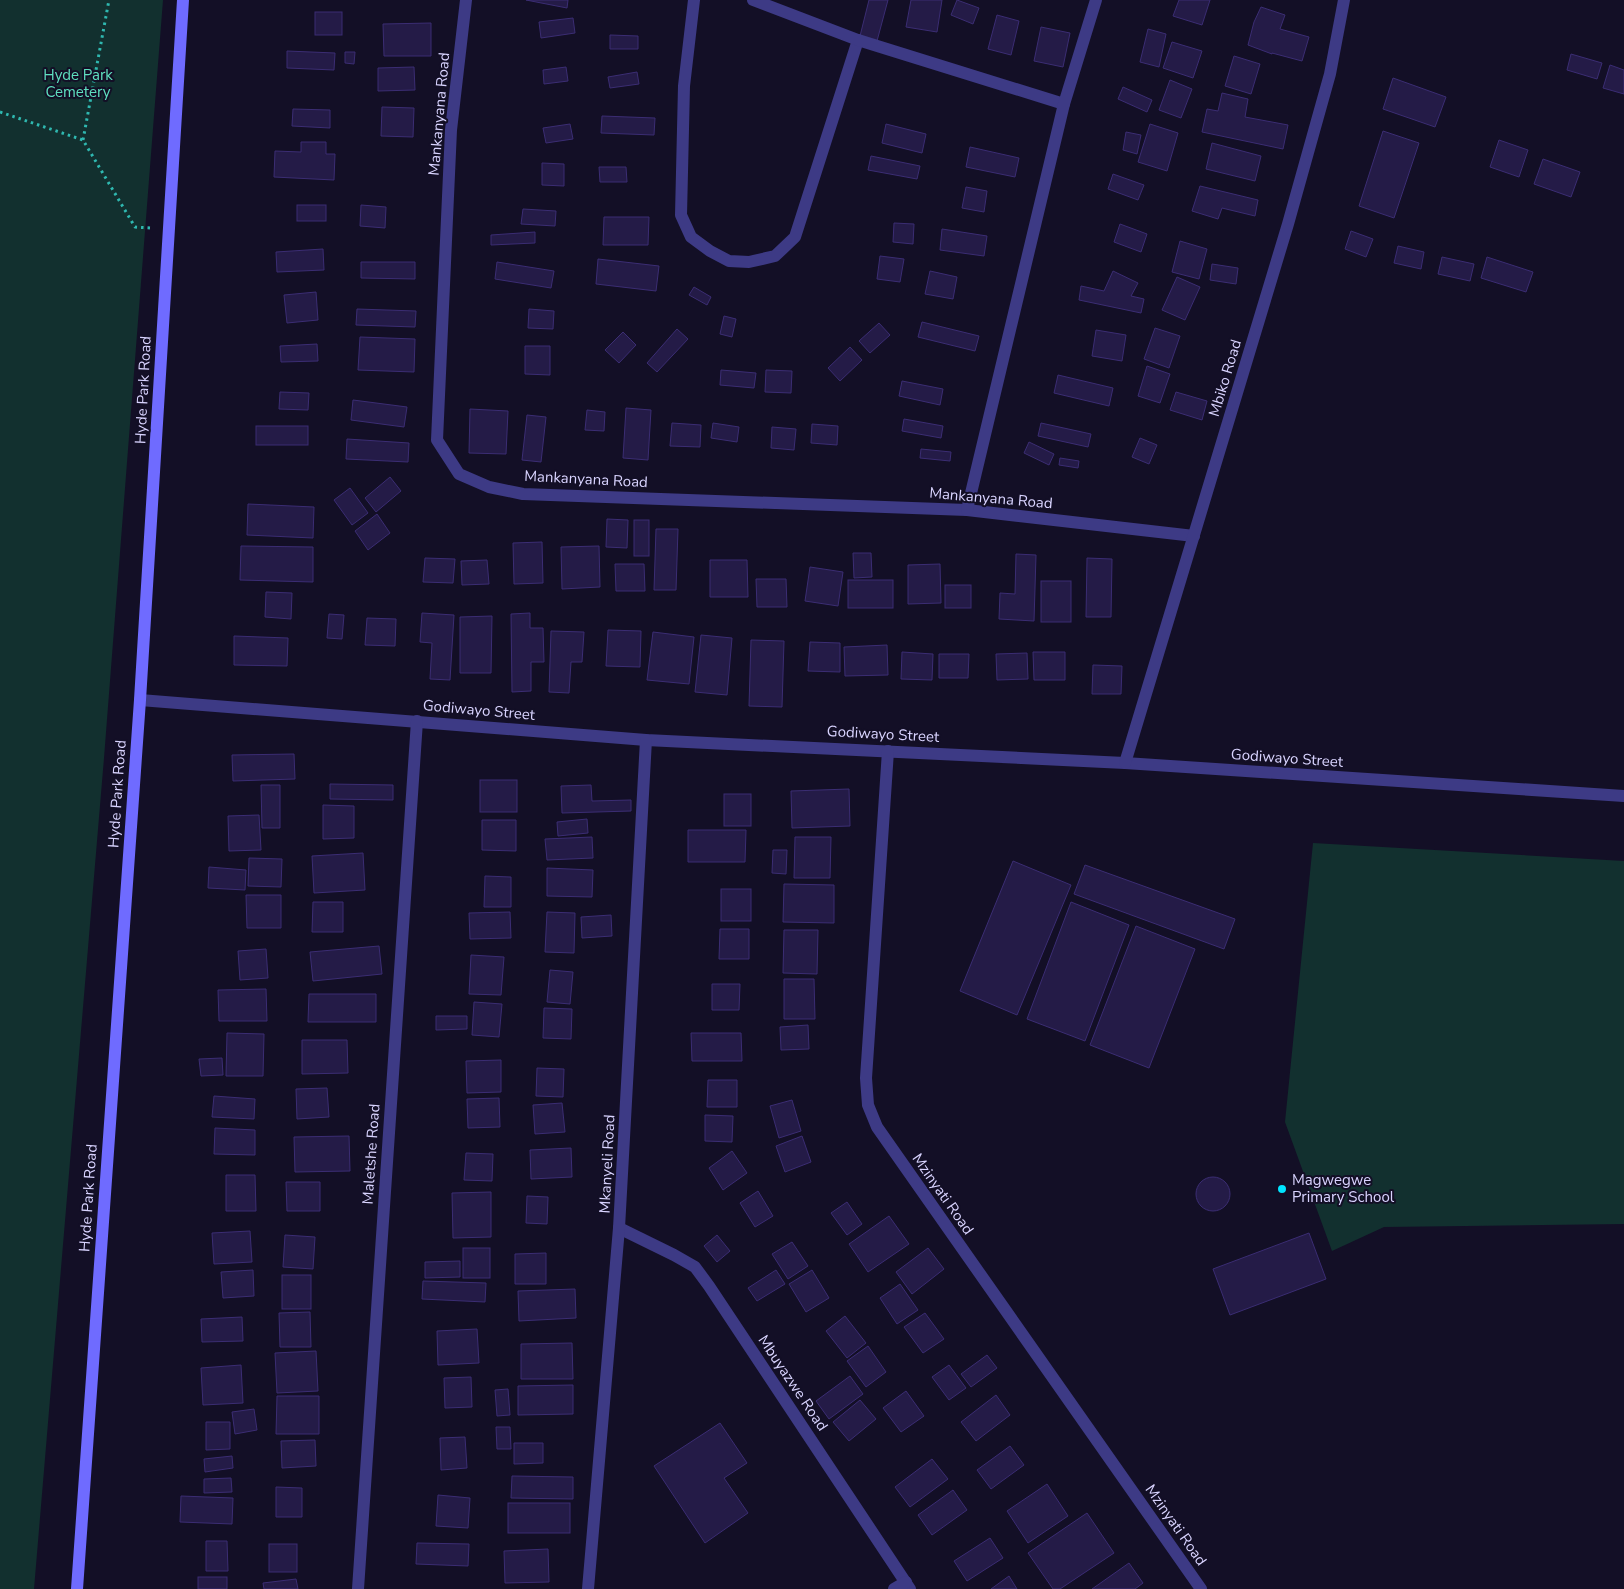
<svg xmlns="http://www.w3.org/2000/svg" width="1624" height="1589" viewBox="0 0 1624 1589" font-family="'Nunito Sans',sans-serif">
	<rect width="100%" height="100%" fill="#130f26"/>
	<g fill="#12302f">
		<path d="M0,0H163L104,758L34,1589H0Z"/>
		<path d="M1313,843L1624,861V1224L1384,1227L1332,1251L1285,1122Z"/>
	</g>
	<g fill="#241b47" stroke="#3b2d73">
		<path d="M526,0H568L567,8Z"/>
		<path d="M869,0H888L877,41L860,36Z"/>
		<path d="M911,0H942L937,32L906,27Z"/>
		<path d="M957,0L979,8L973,24L951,15Z"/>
		<path d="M1179,0H1210L1202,25L1173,16Z"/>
		<path d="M1261,7L1285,15L1280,29L1309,37L1302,61L1272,53V54L1248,45L1254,22Z"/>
		<rect x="315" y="12" width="27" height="23"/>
		<path d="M997,15L1019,21L1011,55L988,49Z"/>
		<path d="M573,18L575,33L541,38L539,22Z"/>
		<path d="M431,23V56H384L383,24Z"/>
		<path d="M1041,27L1070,33L1063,67L1034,61Z"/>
		<path d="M1148,29L1166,34L1159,67L1140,62Z"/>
		<path d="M610,35L638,36V49H610Z"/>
		<path d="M1172,42L1202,51L1193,78L1163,68Z"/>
		<path d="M287,51L335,53L334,70L287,68Z"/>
		<path d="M345,52H355L354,64L345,63Z"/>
		<path d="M1571,54L1602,63L1597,79L1567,70Z"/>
		<path d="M1234,56L1260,64L1251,94L1225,86Z"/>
		<path d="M1610,65L1624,70V94L1603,88Z"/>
		<path d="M414,67L415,90L378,91V68Z"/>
		<path d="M566,67L568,81L544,84L543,70Z"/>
		<path d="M637,72L639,84L610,88L608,77Z"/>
		<path d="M1393,78L1446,97L1435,127L1383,109Z"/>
		<path d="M1170,80L1192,89L1181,118L1159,110Z"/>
		<path d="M1123,87L1152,100L1147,112L1118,99Z"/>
		<path d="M1222,93L1248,99L1245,117L1288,125L1283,149L1202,132L1207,109L1218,111Z"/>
		<path d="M382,107L414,108L413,137L381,136Z"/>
		<path d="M293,109L330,110V128L292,126Z"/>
		<path d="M602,116L655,118L654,135L601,133Z"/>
		<path d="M570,124L573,139L546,143L543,128Z"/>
		<path d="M886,124L926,134L922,153L882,143Z"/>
		<path d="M1150,124L1178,133L1167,171L1138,162Z"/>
		<path d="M1383,131L1419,143L1394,218L1359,206Z"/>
		<path d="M1126,132L1141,135L1137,154L1123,150Z"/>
		<path d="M1499,140L1528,150L1519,177L1490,167Z"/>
		<path d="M301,142H326V154H335L334,180L274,177L275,151L301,152Z"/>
		<path d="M1212,143L1261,156L1255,181L1206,169Z"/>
		<path d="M970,147L1019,158L1015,177L966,167Z"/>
		<path d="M871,156L920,166L917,179L868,170Z"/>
		<path d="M1543,159L1580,172L1571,197L1534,184Z"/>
		<path d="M542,163L564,164V186L542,185Z"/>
		<path d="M599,167H626L627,182H600Z"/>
		<path d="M1113,174L1144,185L1138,200L1108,189Z"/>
		<path d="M1200,186L1258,200L1255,216L1222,208L1218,219L1192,211Z"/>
		<path d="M966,187L987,191L984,212L962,208Z"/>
		<rect x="297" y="205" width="29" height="16"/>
		<path d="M361,205L386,207L385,228L360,226Z"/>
		<path d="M523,209L556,211L555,226L521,224Z"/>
		<path d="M604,217H649L648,245H603Z"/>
		<path d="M894,223L914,224L913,244L893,242Z"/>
		<path d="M1120,224L1147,234L1141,252L1114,242Z"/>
		<path d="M942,229L987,236L984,256L940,250Z"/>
		<path d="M1351,231L1373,239L1366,257L1345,249Z"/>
		<path d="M535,232V243L491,245V235Z"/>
		<path d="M1180,241L1207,249L1199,279L1172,272Z"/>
		<path d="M1398,246L1424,252L1421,269L1394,263Z"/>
		<path d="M323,249L324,270L277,272L276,252Z"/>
		<path d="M880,256L904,259L900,282L877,279Z"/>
		<path d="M1442,257L1474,264L1470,281L1438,274Z"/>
		<path d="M1487,257L1533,272L1526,292L1481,278Z"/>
		<path d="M598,259L659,266L656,291L596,284Z"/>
		<path d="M361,262H415V279L361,278Z"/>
		<path d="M497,262L554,271L551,288L495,279Z"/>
		<path d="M1212,264L1238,268L1236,284L1210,280Z"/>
		<path d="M930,271L957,277L953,299L925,294Z"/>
		<path d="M1113,271L1138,283L1131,296L1144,299L1141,313L1079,300L1081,286L1104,291Z"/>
		<path d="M1177,277L1200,287L1185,320L1162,310Z"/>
		<path d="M694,287L711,297L707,305L689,295Z"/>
		<path d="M316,292L318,320L287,323L284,295Z"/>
		<path d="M357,309L416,311L415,327L356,325Z"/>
		<path d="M529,309L554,311L553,329L528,328Z"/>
		<path d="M724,316L736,319L732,337L720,334Z"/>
		<path d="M922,322L979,336L975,351L918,337Z"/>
		<path d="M879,323L890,335L870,353L859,341Z"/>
		<path d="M1155,328L1180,336L1169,368L1144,359Z"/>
		<path d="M677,329L688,339L657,372L647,363Z"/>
		<path d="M1096,330L1126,335L1122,361L1092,356Z"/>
		<path d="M623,332L636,345L619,363L605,350Z"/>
		<path d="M360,337L415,339L414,372L358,370Z"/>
		<path d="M317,344L318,361L281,362L280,346Z"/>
		<path d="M525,346H550V375L525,374Z"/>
		<path d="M850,347L862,360L840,381L828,368Z"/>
		<path d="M1147,366L1170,374L1160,403L1138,396Z"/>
		<path d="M721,370L756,373L754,388L720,385Z"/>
		<path d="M766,370L792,371L791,393L765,392Z"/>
		<path d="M1058,375L1113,388L1109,406L1054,393Z"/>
		<path d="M902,381L943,389L940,405L899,396Z"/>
		<path d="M280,392L309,393L308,410L279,409Z"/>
		<path d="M1176,392L1207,401L1202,420L1170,410Z"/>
		<path d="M353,400L407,407L404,427L351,420Z"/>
		<path d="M626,408L651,410L648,460L623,458Z"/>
		<path d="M470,409L508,411L506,454L469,453Z"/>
		<path d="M587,410L605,412L604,431L585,430Z"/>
		<path d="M527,415L546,417L541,462L522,460Z"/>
		<path d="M904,419L943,426L941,438L902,431Z"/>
		<path d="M672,423L701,425L700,447L670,446Z"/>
		<path d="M713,423L739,427L737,442L711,438Z"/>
		<path d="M1041,423L1091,434L1088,447L1038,436Z"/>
		<path d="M812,424L838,426L837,445L811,443Z"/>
		<rect x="256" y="426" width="52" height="19"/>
		<path d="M772,427L796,429L794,450L771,448Z"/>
		<path d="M1140,438L1157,445L1149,464L1132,457Z"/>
		<path d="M347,439L409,443L408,462L346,459Z"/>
		<path d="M1029,442L1054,454L1049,465L1024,453Z"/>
		<path d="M921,449L951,452L950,461L920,458Z"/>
		<path d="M1060,458L1079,461L1078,468L1059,465Z"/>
		<path d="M390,477L401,491L376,512L365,498Z"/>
		<path d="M350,488L368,513L352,525L334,500Z"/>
		<path d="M248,504L314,507L313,538L247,535Z"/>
		<path d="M377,514L390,533L368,550L355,531Z"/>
		<path d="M607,519L628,520L627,548L606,547Z"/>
		<rect x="634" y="520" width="15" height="36"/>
		<path d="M656,529H678L676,590H654Z"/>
		<path d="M542,542L543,583L514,584L513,543Z"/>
		<path d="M241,546L313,547V582L240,580Z"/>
		<path d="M599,546L600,587L562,589L561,547Z"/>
		<path d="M853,553H871L872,577L854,578Z"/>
		<path d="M1016,554L1036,555L1034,621L999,619L1000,593L1015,594Z"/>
		<path d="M425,558L455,559L453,583L423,582Z"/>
		<path d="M1087,558L1112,559L1111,617H1086Z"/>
		<path d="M487,560L489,584L462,585L461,561Z"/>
		<path d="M710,560H747L748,597H710Z"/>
		<path d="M615,564H644L645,591H616Z"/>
		<path d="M940,564L941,603L908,604V565Z"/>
		<path d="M810,567L843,572L838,606L805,601Z"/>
		<path d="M756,579H786L787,607H757Z"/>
		<rect x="848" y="580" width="45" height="28"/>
		<rect x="1041" y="581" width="30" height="41"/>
		<rect x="945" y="585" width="26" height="23"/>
		<path d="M266,592L292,593L291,619L265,617Z"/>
		<path d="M422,613L454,615L450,680L430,679L432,643L420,642Z"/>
		<path d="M530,613V628H543L544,662H531V691L512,692L511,614Z"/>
		<path d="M329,614L344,615L342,639L327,638Z"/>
		<path d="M492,616L491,673H460V617Z"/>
		<path d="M367,618L396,619L395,646L365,645Z"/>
		<path d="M608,630L641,631L640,667L606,666Z"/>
		<path d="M551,631L584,632L582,662H571L569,693L549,692Z"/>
		<path d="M653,632L694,637L689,684L647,680Z"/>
		<path d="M701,635L732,638L727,695L695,692Z"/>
		<path d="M234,636L288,638L287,666L234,665Z"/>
		<path d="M751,640L784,641L782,707L749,706Z"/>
		<path d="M810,642L840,643V672L808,671Z"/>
		<path d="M887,645L888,675L845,676L844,647Z"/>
		<path d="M902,652L933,654L932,680L901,679Z"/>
		<path d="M1033,652H1065V680H1034Z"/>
		<path d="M1027,653L1028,679L997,680L996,654Z"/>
		<path d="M939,654H969L968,678H939Z"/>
		<path d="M1093,665L1122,666L1121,694H1092Z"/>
		<path d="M294,754L295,779L233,781L232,755Z"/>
		<rect x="480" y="780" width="37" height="32"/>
		<path d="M330,784L393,785V800L330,799Z"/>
		<path d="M261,785H280V828H262Z"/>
		<path d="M591,785L592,801L631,800V811L562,813L561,786Z"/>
		<path d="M849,789L850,826L792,828L791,791Z"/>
		<rect x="724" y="794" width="27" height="32"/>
		<path d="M323,805L354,806V838L323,839Z"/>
		<path d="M259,815L261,850L229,851L228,816Z"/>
		<path d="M587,819L588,833L558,836L557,822Z"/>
		<path d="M482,820H516V851L482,850Z"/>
		<path d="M688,830H746L745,862H688Z"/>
		<path d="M592,837L593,858L547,860L545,839Z"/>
		<path d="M795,837H831L830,878H794Z"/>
		<path d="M773,850H787L786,874L772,873Z"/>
		<path d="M363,853L365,890L314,893L312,856Z"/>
		<path d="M249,858L282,859L281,887L248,886Z"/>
		<path d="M1013,861L1071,885L1017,1015L960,991Z"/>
		<path d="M1085,865L1235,919L1224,949L1074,894Z"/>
		<path d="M209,867L246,870L245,890L208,888Z"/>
		<path d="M547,868L593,870L592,897L547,896Z"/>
		<path d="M485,876L511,877V907H484Z"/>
		<path d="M784,884L834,885V923L783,922Z"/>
		<rect x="721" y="889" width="30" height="32"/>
		<path d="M246,895H281V928H247Z"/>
		<path d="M313,902H343V932H312Z"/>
		<path d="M1071,902L1129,925L1085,1041L1027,1019Z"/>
		<path d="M510,912L511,938L470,939L469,913Z"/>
		<path d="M547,912L575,913L574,953L545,952Z"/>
		<path d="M611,915L612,936L582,938L581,917Z"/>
		<path d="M1136,926L1195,949L1149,1068L1090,1045Z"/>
		<path d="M720,929H749V959H719Z"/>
		<path d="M784,930H818L817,974L783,973Z"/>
		<path d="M379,946L382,974L313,981L310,952Z"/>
		<path d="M266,949L268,978L240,980L238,951Z"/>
		<path d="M471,955L504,957L501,995L469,994Z"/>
		<path d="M550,970L573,972L570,1004L547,1002Z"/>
		<path d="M784,979H814L815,1019H784Z"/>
		<path d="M712,984H740L739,1010H712Z"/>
		<path d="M266,989L267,1021H219L218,990Z"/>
		<path d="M309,994H376V1022H308Z"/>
		<path d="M474,1002L502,1004L499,1037L472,1035Z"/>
		<path d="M544,1008L572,1009L571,1039L543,1038Z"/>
		<path d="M436,1016H467V1029L436,1030Z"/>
		<path d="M808,1025L809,1049L781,1050L780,1027Z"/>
		<path d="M227,1033L264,1034L263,1076H226Z"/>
		<path d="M691,1033H741L742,1061H692Z"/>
		<path d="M302,1040H347L348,1073L302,1074Z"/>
		<path d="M222,1058L223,1075L201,1076L199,1059Z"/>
		<path d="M501,1060V1092L467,1093L466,1061Z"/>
		<path d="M537,1068L564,1069L563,1097L536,1096Z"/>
		<path d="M708,1080H737V1107H707Z"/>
		<path d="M327,1088L329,1117L297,1119L296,1089Z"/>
		<path d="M214,1096L255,1099L254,1119L212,1117Z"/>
		<path d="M499,1098L500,1127L468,1128L467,1099Z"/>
		<path d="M792,1100L801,1131L779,1138L770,1106Z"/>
		<path d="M562,1103L565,1132L535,1134L533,1105Z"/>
		<path d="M705,1115L733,1116L732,1142L705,1141Z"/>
		<path d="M215,1128L255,1130V1155L214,1154Z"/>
		<path d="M349,1136L350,1171L295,1172L294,1137Z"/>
		<path d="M802,1136L811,1162L785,1172L776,1146Z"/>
		<path d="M571,1148L572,1177L531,1179L530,1150Z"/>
		<path d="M732,1151L747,1173L723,1190L709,1168Z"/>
		<path d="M466,1153L493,1154L492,1181L464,1180Z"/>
		<path d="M226,1175H255L256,1211H226Z"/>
		<circle cx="1213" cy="1194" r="17"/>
		<path d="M286,1182H320V1211H287Z"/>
		<path d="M758,1191L773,1216L755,1227L740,1203Z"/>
		<path d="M491,1192V1237L453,1238L452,1193Z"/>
		<path d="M527,1196L548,1197L547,1224L526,1223Z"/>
		<path d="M847,1202L862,1224L847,1235L831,1213Z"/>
		<path d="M889,1216L909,1244L868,1272L849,1244Z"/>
		<path d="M250,1231L252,1262L214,1264L212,1233Z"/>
		<path d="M1309,1233L1326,1279L1230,1315L1213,1269Z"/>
		<path d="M285,1235L315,1237L313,1269L283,1267Z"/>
		<path d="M717,1235L730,1251L717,1262L704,1246Z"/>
		<path d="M792,1242L808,1266L788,1279L772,1254Z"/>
		<rect x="463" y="1248" width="27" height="30"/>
		<path d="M928,1248L944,1269L912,1294L896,1272Z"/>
		<path d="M546,1253V1284H515V1254Z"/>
		<path d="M460,1261V1277L425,1278V1262Z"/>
		<path d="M253,1270L254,1296L223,1298L221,1272Z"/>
		<path d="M776,1270L785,1284L757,1301L748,1288Z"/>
		<path d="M812,1270L829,1298L806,1312L789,1284Z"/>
		<rect x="282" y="1275" width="29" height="34"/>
		<path d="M423,1281L486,1283L485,1302L422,1299Z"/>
		<path d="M900,1284L918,1310L897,1324L880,1298Z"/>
		<path d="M575,1289L576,1318L519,1321L518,1291Z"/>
		<path d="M310,1312L311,1347H280L279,1313Z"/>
		<path d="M925,1313L944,1339L923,1353L904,1327Z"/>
		<path d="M845,1316L866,1343L847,1358L826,1331Z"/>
		<path d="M242,1317L243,1341L202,1342L201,1319Z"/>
		<path d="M477,1329L479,1363L438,1365L437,1331Z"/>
		<path d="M572,1343L573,1379H521V1344Z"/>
		<path d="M868,1346L886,1372L866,1387L847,1361Z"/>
		<path d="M316,1351L318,1391L277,1393L275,1353Z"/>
		<path d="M987,1355L997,1368L971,1387L961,1374Z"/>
		<path d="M241,1365L243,1403L203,1405L201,1368Z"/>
		<path d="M949,1365L966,1388L949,1400L932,1377Z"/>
		<path d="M850,1376L863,1394L829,1419L816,1401Z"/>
		<path d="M471,1377L472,1407L445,1408L444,1378Z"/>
		<path d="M573,1385V1414L518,1415V1386Z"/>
		<path d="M508,1389L510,1415L497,1416L495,1390Z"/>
		<path d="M906,1391L924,1416L901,1432L883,1408Z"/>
		<path d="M996,1395L1010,1415L976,1441L961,1422Z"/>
		<path d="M277,1396H319V1434H276Z"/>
		<path d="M860,1400L876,1419L849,1441L833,1422Z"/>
		<path d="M254,1409L257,1430L235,1434L232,1412Z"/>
		<path d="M206,1422H230V1449L206,1450Z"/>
		<path d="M720,1423L747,1463L724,1478L748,1513L705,1543L654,1466Z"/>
		<path d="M496,1427H510L511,1449H497Z"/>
		<path d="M465,1437L467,1468L441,1470L440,1438Z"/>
		<path d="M315,1440L316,1466L282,1468L281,1441Z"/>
		<path d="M514,1443H543V1463L514,1464Z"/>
		<path d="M1010,1446L1024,1465L991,1489L977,1470Z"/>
		<path d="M232,1456L233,1468L205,1472L204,1459Z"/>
		<path d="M932,1459L948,1479L910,1507L895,1487Z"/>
		<path d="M512,1476L573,1477V1499L511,1498Z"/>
		<path d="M231,1478L232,1492L204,1493V1479Z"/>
		<path d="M1047,1484L1068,1516L1028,1543L1007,1511Z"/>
		<path d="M276,1487L302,1488V1517H276Z"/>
		<path d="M953,1490L967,1510L932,1535L918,1515Z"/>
		<path d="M438,1495L470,1498L468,1528L436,1526Z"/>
		<path d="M181,1496L233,1498L232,1524L180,1522Z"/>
		<rect x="508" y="1503" width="62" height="30"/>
		<path d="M1087,1513L1114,1553L1060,1589H1053L1028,1553Z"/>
		<path d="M990,1538L1003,1558L967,1581L954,1561Z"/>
		<path d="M206,1541H227L228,1571H206Z"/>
		<path d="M417,1543L469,1544L468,1566L416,1564Z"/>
		<rect x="269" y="1544" width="28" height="28"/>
		<path d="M548,1549L549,1582L505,1583L504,1551Z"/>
		<path d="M1129,1563L1143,1583L1135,1589H1092Z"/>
		<path d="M1009,1576L1017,1589H991Z"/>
		<rect x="198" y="1577" width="29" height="12"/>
		<path d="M296,1579L298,1589H264L263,1583Z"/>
	</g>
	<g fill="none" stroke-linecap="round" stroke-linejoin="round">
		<g stroke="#2fb8b0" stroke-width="3" stroke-dasharray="2.5 4" stroke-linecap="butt">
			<path d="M0,112L83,140L135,227L150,228"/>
			<path d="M83,140L109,0"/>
		</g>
		<g stroke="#3d3a85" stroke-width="12">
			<path d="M466,0L451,130L437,440L459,474L489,487L523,494L967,510L1194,536"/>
			<path d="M694,0L684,86L681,215L691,237L710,251L729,261L749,262L775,256L795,237L858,40"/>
			<path d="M753,0L858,40L1064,104"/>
			<path d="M967,510L1064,104L1096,0"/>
			<path d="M140,700L646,740L1125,763L1624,796"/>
			<path d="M888,751L866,1078L868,1105L877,1127L1201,1589"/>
			<path d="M1125,763L1288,224L1330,74L1344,0"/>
			<path d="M619,1228L674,1255L695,1267L709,1286L910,1589"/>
			<path d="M358,1589L417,721"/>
			<path d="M588,1589L619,1228L646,740"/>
			<path d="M894,1589L906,1582"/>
		</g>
		<path stroke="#6f6bff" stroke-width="12" d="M77,1589L140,700L183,0"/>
	</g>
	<circle fill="#00e5ff" stroke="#130f26" stroke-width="2" cx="1282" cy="1189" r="5"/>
	<g text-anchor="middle" stroke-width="4" stroke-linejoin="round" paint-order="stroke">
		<g font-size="15" fill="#5fe0c0" stroke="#130f26">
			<text x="78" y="80">Hyde Park<tspan x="78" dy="17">Cemetery</tspan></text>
		</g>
		<g font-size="15" fill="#d9d4ff" stroke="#130f26">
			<text transform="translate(439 114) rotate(-85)" y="5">Mankanyana Road</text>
			<text transform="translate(1225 378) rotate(-73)" y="5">Mbiko Road</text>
			<text transform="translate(143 390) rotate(-87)" y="5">Hyde Park Road</text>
			<text transform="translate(586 479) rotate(3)" y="5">Mankanyana Road</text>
			<text transform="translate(991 498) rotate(5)" y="5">Mankanyana Road</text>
			<text transform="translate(479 710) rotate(5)" y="5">Godiwayo Street</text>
			<text transform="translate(883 734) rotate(3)" y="5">Godiwayo Street</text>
			<text transform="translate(1287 758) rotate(4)" y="5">Godiwayo Street</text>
			<text transform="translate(117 794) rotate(-86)" y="5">Hyde Park Road</text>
			<text transform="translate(371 1154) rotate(-86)" y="5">Maletshe Road</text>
			<text transform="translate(607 1164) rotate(-87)" y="5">Mkanyeli Road</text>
			<text transform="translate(943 1194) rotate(55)" y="5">Mzinyati Road</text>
			<text transform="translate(88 1198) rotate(-86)" y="5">Hyde Park Road</text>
			<text transform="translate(793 1383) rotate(56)" y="5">Mbuyazwe Road</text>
			<text transform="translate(1176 1525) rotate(55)" y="5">Mzinyati Road</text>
		</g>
		<g font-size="15" fill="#d9d4ff" stroke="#130f26" text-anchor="start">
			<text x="1292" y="1185">Magwegwe<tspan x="1292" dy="17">Primary School</tspan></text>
		</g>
	</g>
</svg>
